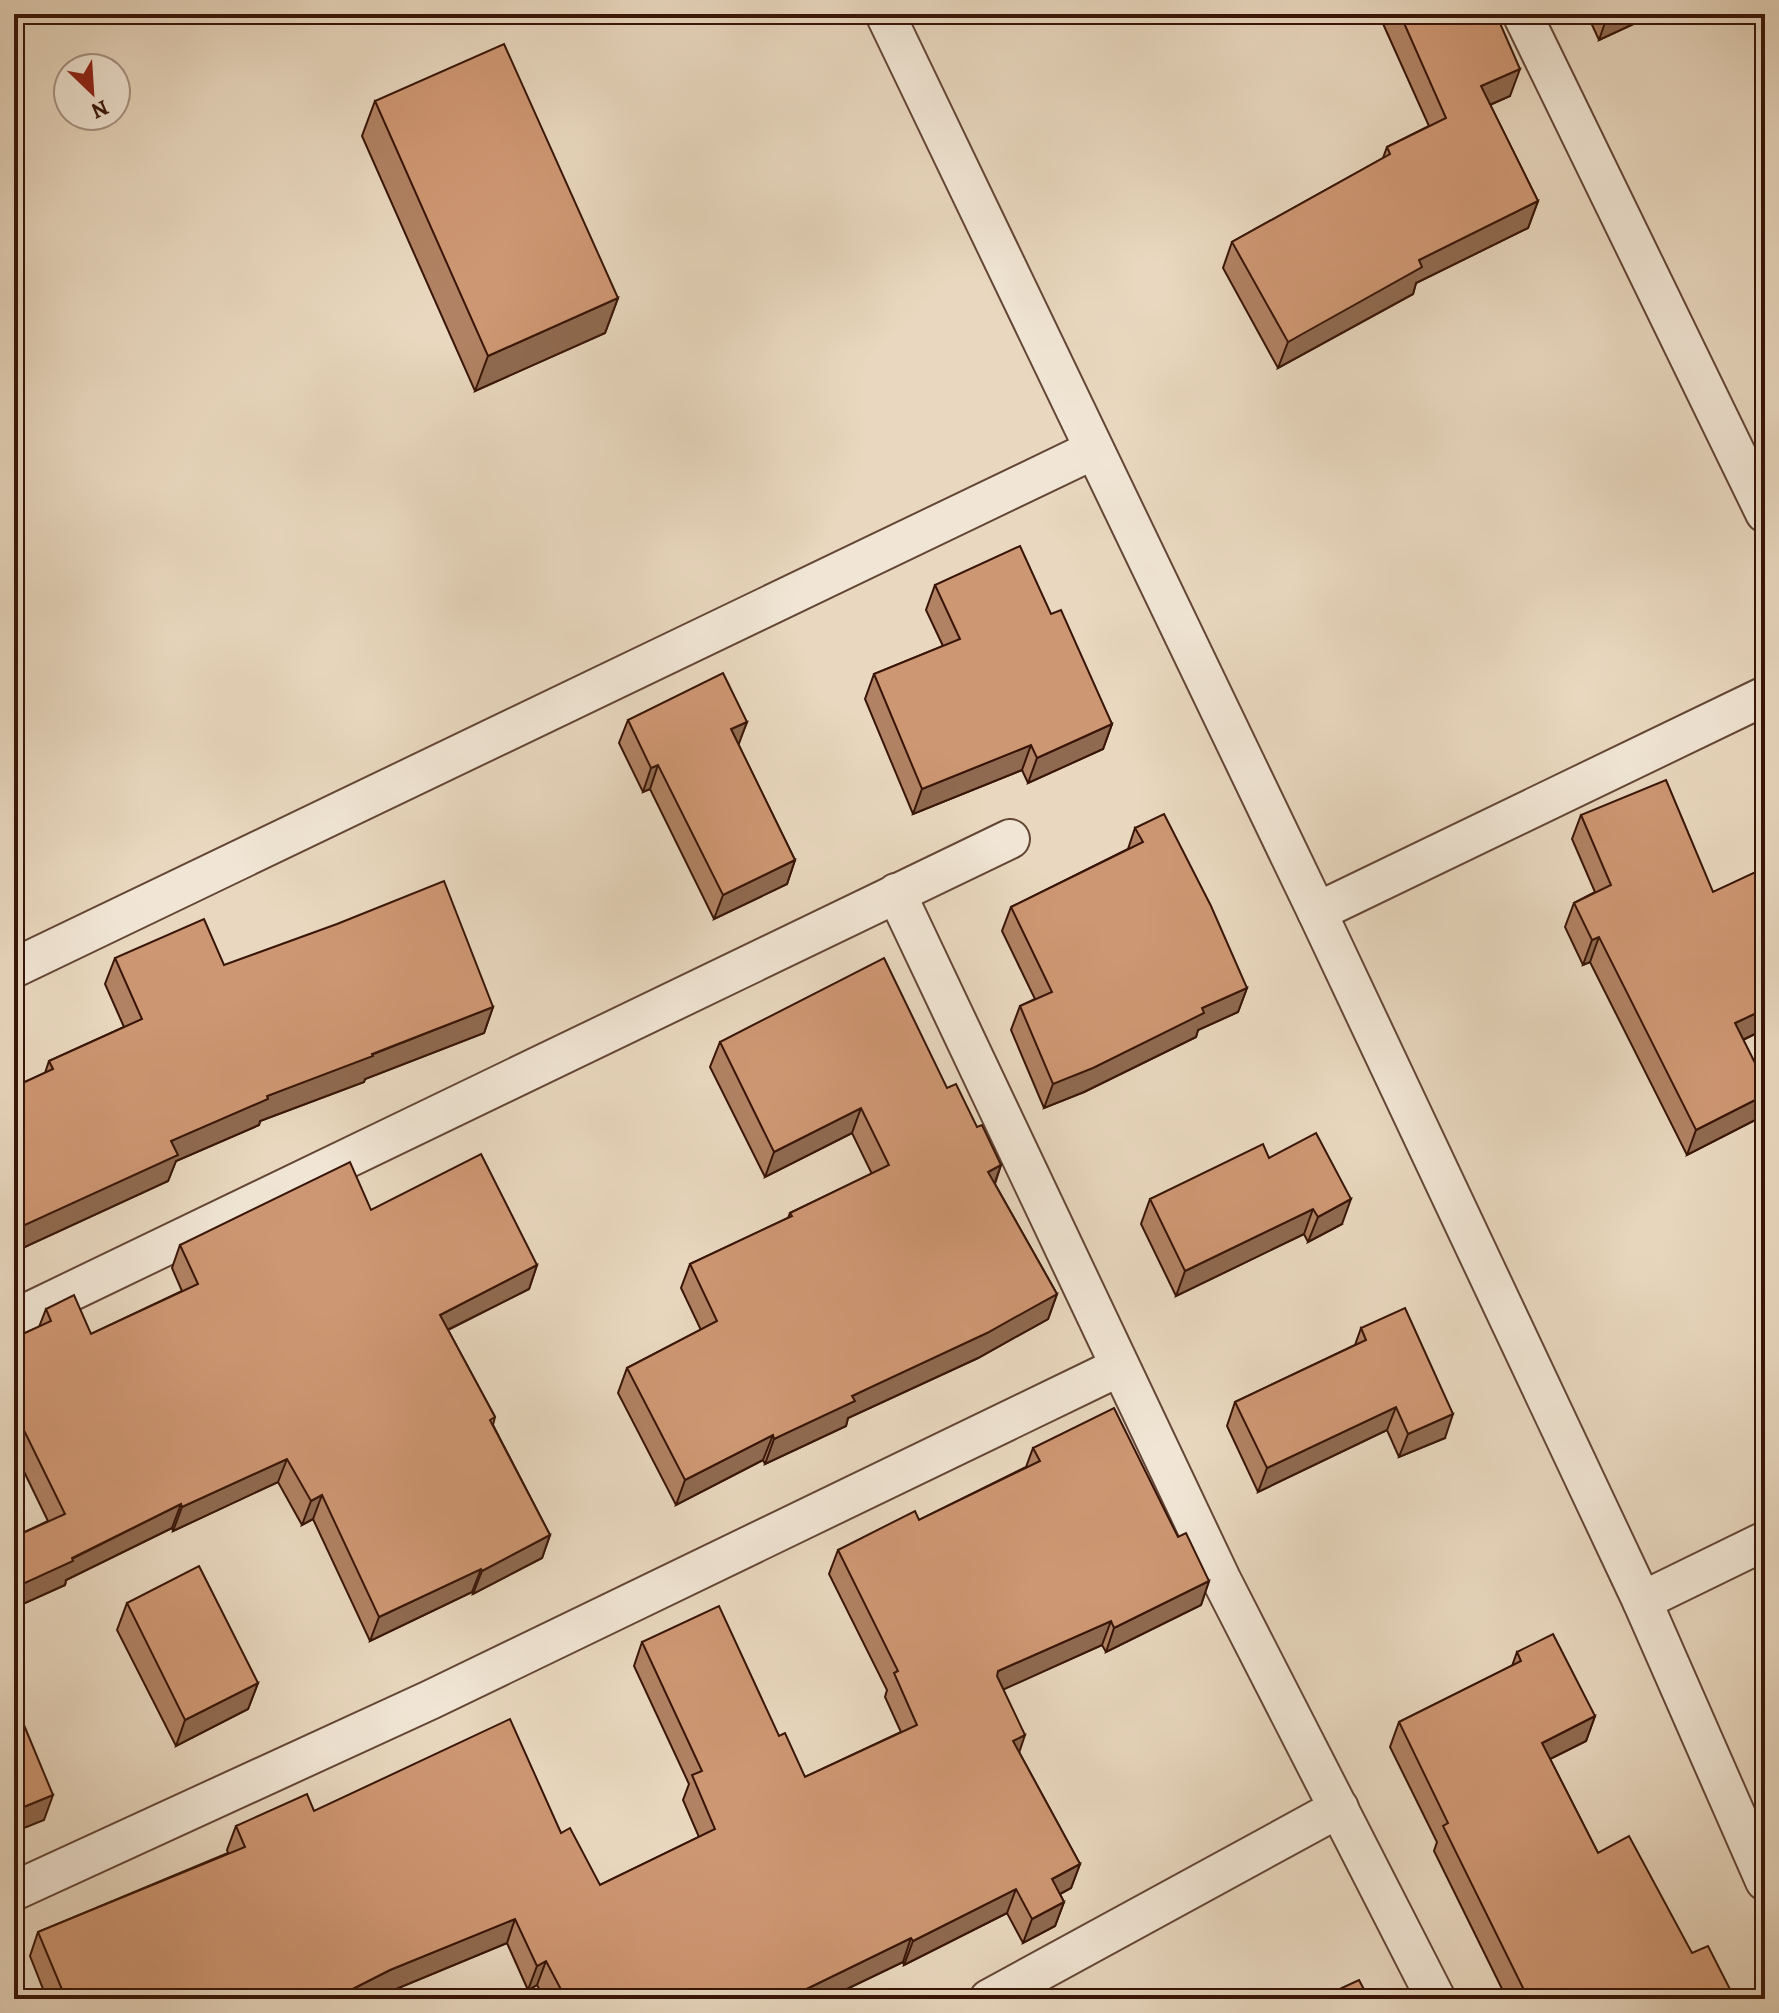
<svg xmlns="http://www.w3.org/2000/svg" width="1779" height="2013" viewBox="0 0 1779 2013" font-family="Alegreya,serif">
	<rect width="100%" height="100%" fill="#e9d8bf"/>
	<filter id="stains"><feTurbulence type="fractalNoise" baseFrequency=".0025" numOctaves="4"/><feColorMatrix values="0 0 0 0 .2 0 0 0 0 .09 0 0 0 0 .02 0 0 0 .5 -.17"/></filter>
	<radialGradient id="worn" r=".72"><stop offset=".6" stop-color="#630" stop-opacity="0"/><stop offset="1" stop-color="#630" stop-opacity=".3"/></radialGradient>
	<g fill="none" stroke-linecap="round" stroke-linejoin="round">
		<defs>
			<g id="street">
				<path d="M885,14L1317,912L1642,1601L1765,1881"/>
				<path d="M1522,14L1765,513"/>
				<path d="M896,893L1221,1579L1436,1999"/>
				<path d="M1317,912L1765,696"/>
				<path d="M14,968L1093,450"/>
				<path d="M14,1319L1010,839"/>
				<path d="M1642,1601L1765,1541"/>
				<path d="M14,1891L430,1700L1119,1367"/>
				<path d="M989,1999L1339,1808"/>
			</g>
		</defs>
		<use href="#street" stroke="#644636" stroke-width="42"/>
		<use href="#street" stroke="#f1e6d5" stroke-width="38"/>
	</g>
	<g fill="#b18263" stroke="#381508" stroke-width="2">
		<path d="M1374,14H1496L1510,96L1490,105L1538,201L1528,228L1416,283L1413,294L1278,368L1223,268L1232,242L1383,158L1387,147L1429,126L1380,17L1377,19Z"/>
		<path d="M1587,14H1655L1599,40Z"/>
		<path d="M375,101L618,298L605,333L475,391L362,136Z"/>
		<path d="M935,585L1051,614L1112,724L1103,749L1028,783L1022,770L913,814L865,699L874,674L943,646L926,610Z"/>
		<path d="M628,720L747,722L738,744L795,860L787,884L714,919L650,789L643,792L619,743Z"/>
		<path d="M1581,815L1713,892L1765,875V1029L1743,1040L1765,1083V1106L1761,1117L1687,1155L1590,962L1583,965L1565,927L1574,903L1595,892L1572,839Z"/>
		<path d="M1135,828L1247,988L1238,1012L1198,1030L1196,1037L1084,1092L1044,1108L1011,1030L1020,1006L1035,999L1002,931L1011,907L1128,849Z"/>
		<path d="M115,958L224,965L493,1007L484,1033L365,1079L364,1082L260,1121L259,1125L176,1161L168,1181L14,1252V1087L45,1073L49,1061L124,1027L105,984Z"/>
		<path d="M720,1042L947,1088L977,1127L1001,1165L995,1184L1057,1294L1048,1319L978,1358L848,1418L846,1426L765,1464L763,1460L676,1505L618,1393L627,1368L701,1330L681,1288L690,1264L788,1218L790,1213L872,1174L852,1133L765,1177L710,1067Z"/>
		<path d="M1269,1158L1342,1224L1308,1242L1304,1234L1176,1296L1141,1224L1150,1199Z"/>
		<path d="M371,1210L537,1265L529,1289L448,1330L495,1417L493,1425L550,1535L542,1558L473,1594L472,1592L370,1641L313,1519L302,1525L278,1482L173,1531L172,1528L66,1580L65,1585L14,1608V1537L48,1521L14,1451V1338L39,1327L46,1309L91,1334L182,1291L172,1268L180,1245Z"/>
		<path d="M1361,1328L1445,1438L1399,1457L1387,1430L1258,1492L1227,1426L1235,1402L1355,1345Z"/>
		<path d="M1033,1448L1178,1537L1209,1581L1201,1605L1106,1652L1102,1645L1003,1689L1019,1752L1080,1864L1071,1888L1060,1894L1064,1902L1055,1926L1023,1943L1007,1913L904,1965L903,1962L826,1999H545L537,1985L528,1990L507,1943L372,1999H47L30,1956L38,1932L228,1853L227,1850L236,1826L314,1811L561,1833L600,1885L699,1837L683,1800L689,1784L634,1666L642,1642L779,1736L805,1777L901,1732L885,1697L887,1690L829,1574L838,1550L919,1520L1026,1467Z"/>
		<path d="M127,1603L258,1683L248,1709L176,1746L117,1630Z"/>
		<path d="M1517,1652L1595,1716L1586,1741L1550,1759L1598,1853L1735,1999H1507L1434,1851L1437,1842L1390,1747L1399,1722L1512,1666Z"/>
	</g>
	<g fill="#906a50" stroke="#381508" stroke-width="2">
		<path d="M1608,14H1655L1599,40Z"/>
		<path d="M1520,69L1510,96L1471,113L1481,86Z"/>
		<path d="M1538,201L1528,228L1416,283L1413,294L1278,368L1288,342L1419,260Z"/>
		<path d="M618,298L605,333L475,391L488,356Z"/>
		<path d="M747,722L738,746L731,729Z"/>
		<path d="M1112,724L1103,749L1028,783L1037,758Z"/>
		<path d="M1031,745L1022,770L913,814L922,789Z"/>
		<path d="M658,765L650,789L643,792L651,768Z"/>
		<path d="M795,860L787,884L714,919L723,895Z"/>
		<path d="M1599,937L1590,962L1583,965L1592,940Z"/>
		<path d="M1247,988L1238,1012L1198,1030L1196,1037L1084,1092L1044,1108L1053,1084L1202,1008Z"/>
		<path d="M493,1007L484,1033L365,1079L364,1082L260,1121L259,1125L176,1161L168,1181L14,1252V1230L171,1141L267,1096Z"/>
		<path d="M1765,1009V1029L1726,1048L1735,1023Z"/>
		<path d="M1765,1095V1106L1761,1117L1687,1155L1696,1130Z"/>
		<path d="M861,1108L852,1133L765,1177L774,1152Z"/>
		<path d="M1001,1165L992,1190L988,1172Z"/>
		<path d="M1351,1199L1342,1224L1308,1242L1318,1217Z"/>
		<path d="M1313,1209L1304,1234L1176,1296L1185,1271Z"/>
		<path d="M537,1265L529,1289L431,1338L440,1315Z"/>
		<path d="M1057,1294L1048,1319L978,1358L848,1418L846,1426L765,1464L774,1439L852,1396Z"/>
		<path d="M1396,1407L1387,1430L1258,1492L1267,1468Z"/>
		<path d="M1453,1414L1445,1438L1399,1457L1408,1434Z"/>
		<path d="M773,1435L763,1460L676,1505L685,1480Z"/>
		<path d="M287,1459L278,1482L173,1531L182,1507Z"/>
		<path d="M322,1495L313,1519L302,1525L311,1501Z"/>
		<path d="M181,1504L172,1528L66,1580L65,1585L14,1608V1588Z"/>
		<path d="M550,1535L542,1558L473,1594L482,1571Z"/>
		<path d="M481,1569L472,1592L370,1641L379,1617Z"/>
		<path d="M1209,1581L1201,1605L1106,1652L1114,1628Z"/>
		<path d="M1111,1621L1102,1645L989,1696L998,1671Z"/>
		<path d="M258,1683L248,1709L176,1746L185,1720Z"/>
		<path d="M1595,1716L1586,1741L1532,1768L1542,1743Z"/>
		<path d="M1025,1735L1017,1759L1013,1741Z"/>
		<path d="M53,1795L44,1820L14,1832V1811Z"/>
		<path d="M1080,1864L1071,1888L1043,1903L1052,1879Z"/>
		<path d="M1016,1889L1007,1913L904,1965L913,1941Z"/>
		<path d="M1064,1902L1055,1926L1023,1943L1032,1919Z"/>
		<path d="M515,1919L507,1943L372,1999H333L390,1970Z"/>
		<path d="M911,1938L903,1962L826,1999H786Z"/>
		<path d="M546,1961L537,1985L528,1990L537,1966Z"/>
		<path d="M1527,1989L1523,1999H1521L1524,1990Z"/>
	</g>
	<g fill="#ce9773" stroke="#381508" stroke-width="2">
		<path d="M1400,14H1496L1520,69L1481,86L1538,201L1419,260L1422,267L1288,342L1232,242L1390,154L1387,147L1446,118Z"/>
		<path d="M504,44L618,298L488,356L375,101Z"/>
		<path d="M1020,546L1051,614L1061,610L1112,724L1037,758L1031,745L922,789L874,674L960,639L935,585Z"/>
		<path d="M723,673L747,722L731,729L795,860L723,895L658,765L651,768L628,720Z"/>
		<path d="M1666,780L1713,892L1762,869L1765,875V1009L1735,1023L1765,1083V1095L1696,1130L1599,937L1592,940L1574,903L1611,885L1581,815Z"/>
		<path d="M1164,814L1211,906L1247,988L1202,1008L1204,1013L1093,1068L1053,1084L1020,1006L1052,992L1011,907L1143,842L1135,828Z"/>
		<path d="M444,881L493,1007L372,1054L373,1056L267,1096L268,1099L171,1141L178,1155L14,1230V1087L53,1069L49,1061L142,1019L115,958L204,919L224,965L337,924Z"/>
		<path d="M884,958L947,1088L956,1084L977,1127L982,1125L1001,1165L988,1172L1057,1294L987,1333L852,1396L855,1401L774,1439L773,1435L685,1480L627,1368L717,1321L690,1264L792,1216L790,1213L889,1165L861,1108L774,1152L720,1042Z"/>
		<path d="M1316,1133L1351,1199L1318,1217L1313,1209L1185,1271L1150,1199L1263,1144L1269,1158Z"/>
		<path d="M481,1154L537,1265L440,1315L495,1417L490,1420L550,1535L482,1571L481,1569L379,1617L322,1495L311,1501L287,1459L182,1507L181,1504L72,1558L73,1561L14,1588V1537L65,1514L14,1410V1338L51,1321L46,1309L74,1295L91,1334L198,1284L180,1245L350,1162L371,1210Z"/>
		<path d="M1405,1308L1453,1414L1408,1434L1396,1407L1267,1468L1235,1402L1366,1340L1361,1328Z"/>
		<path d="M1114,1408L1178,1537L1186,1533L1209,1581L1114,1628L1111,1621L998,1671L997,1676L1025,1735L1013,1741L1080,1864L1052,1879L1064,1902L1032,1919L1016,1889L913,1941L911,1938L786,1999H566L546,1961L537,1966L515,1919L390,1970L333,1999H66L38,1932L245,1847L236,1826L307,1794L314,1811L510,1719L561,1833L570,1828L600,1885L715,1829L692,1775L702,1771L642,1642L719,1606L779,1736L785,1733L805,1777L917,1725L894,1673L898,1671L838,1550L915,1511L919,1520L1040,1461L1033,1448Z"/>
		<path d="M199,1566L258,1683L185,1720L127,1603Z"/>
		<path d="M1553,1634L1595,1716L1542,1743L1598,1853L1629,1836L1692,1953L1708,1946L1735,1999H1532L1527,1989L1524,1990L1443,1826L1448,1823L1399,1722L1521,1661L1517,1652Z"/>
		<path d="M14,1701L53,1795L14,1811Z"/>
		<path d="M1359,1980L1369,1999H1318Z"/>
	</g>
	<rect width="1779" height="2013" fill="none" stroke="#e9d8bf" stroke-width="48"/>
	<rect x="16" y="16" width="1747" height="1981" fill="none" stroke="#381508" stroke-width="4"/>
	<rect x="24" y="24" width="1731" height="1965" fill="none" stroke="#381508" stroke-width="2"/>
	<g transform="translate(92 92) rotate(155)"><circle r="38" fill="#f1e6d5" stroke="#a79283" stroke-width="2"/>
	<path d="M0-6L14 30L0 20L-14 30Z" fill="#8f2418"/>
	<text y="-12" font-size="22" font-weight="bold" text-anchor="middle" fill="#381508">N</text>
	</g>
	<rect width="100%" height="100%" filter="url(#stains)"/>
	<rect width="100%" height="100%" fill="url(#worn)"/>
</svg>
